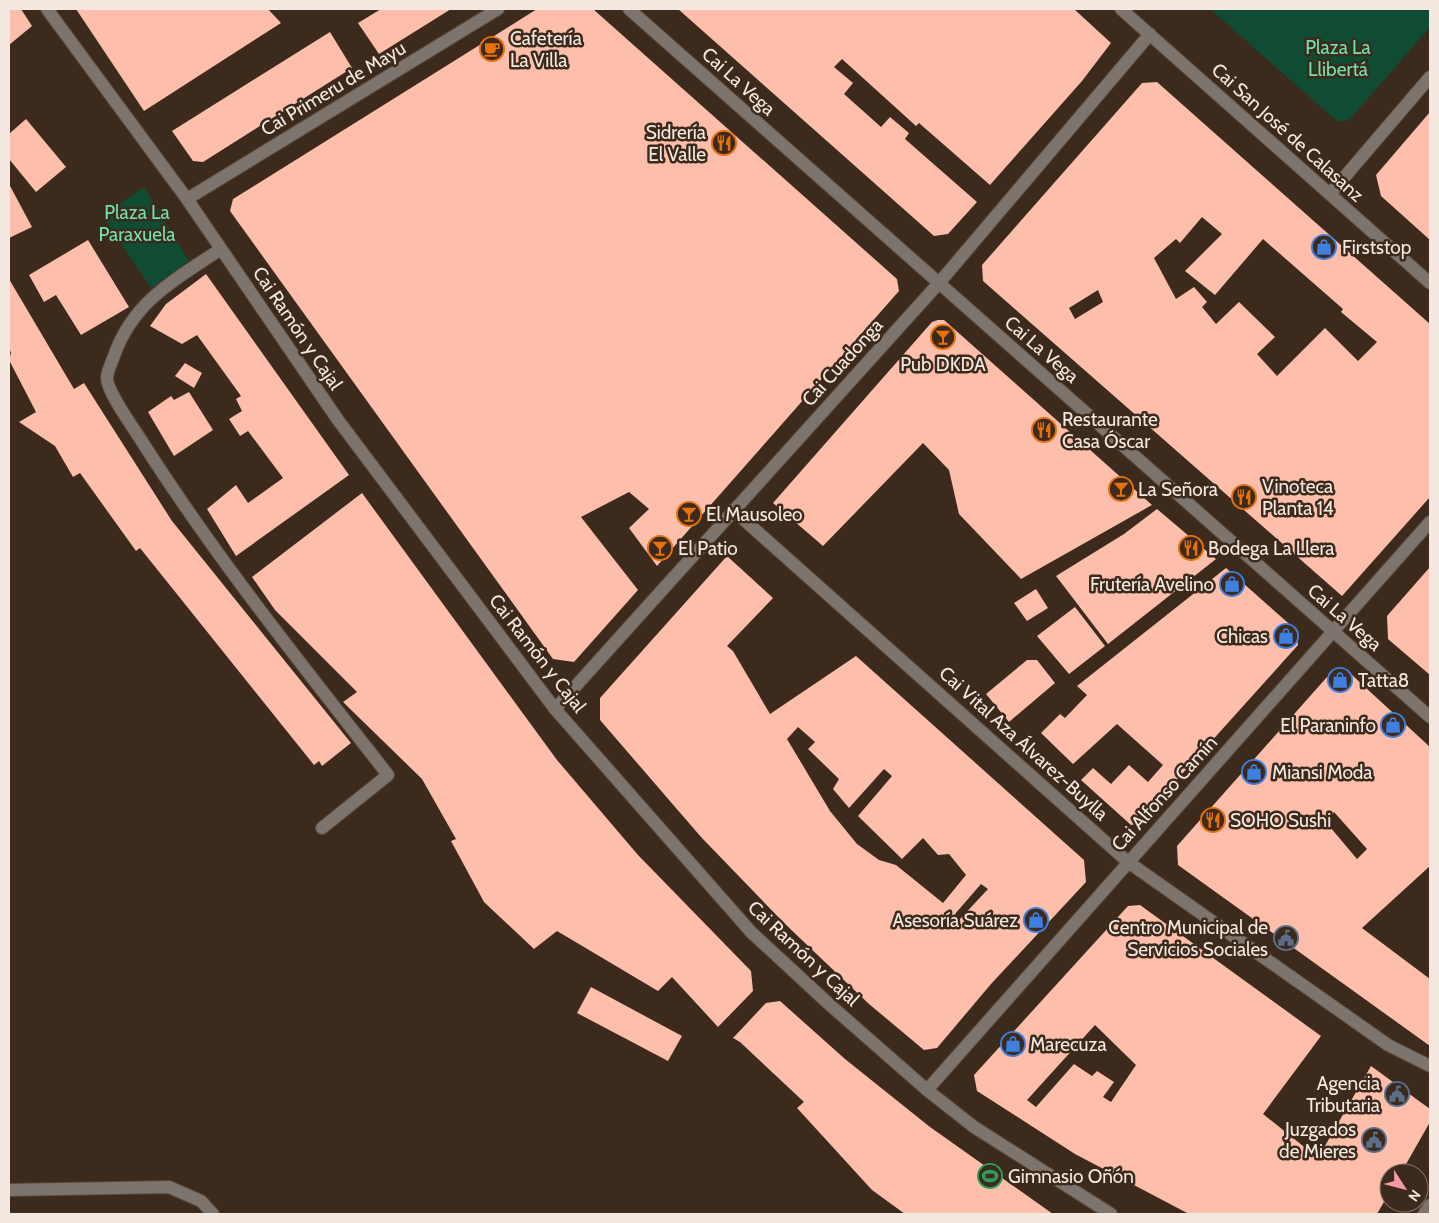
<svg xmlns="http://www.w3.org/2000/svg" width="1439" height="1223" viewBox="0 0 1439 1223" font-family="Cabin,sans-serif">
	<rect width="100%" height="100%" fill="#3c2a1c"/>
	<g fill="#104c34">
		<path d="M1210,9H1430V27L1349,120L1338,122Z"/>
		<path d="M144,187L189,261L151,288L102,216Z"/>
	</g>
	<g fill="#fdbeac" fill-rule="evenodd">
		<path d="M9,9H21L32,26L9,45Z"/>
		<path d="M76,9H268L281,23L144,111Z"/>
		<path d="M381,9H451L379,54L358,23Z"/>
		<path d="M537,9H593L897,279L899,291L657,566L629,528L649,509L629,492L581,517L638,590L574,662L553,659L230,211L233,199Z"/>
		<path d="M678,9H1074L1111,43L1082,81L990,185L919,123L916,126L842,59L834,67L853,83L844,94L881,127L890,117L909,133L905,139L977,202L948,234L934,236Z"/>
		<path d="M330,32L352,68L203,162L193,161L172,131Z"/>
		<path d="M1157,82L1430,324V497L1342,596L983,281L982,265L1142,83ZM1202,217L1222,234L1185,271L1215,295L1263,239L1343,309L1341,312L1377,342L1358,361L1325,328L1277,376L1257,354L1275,337L1239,302L1216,324L1202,307L1207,302L1194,287L1176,299L1154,258L1176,239L1180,243ZM1098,290L1103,302L1075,319L1069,308Z"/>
		<path d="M1430,112V240L1381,196L1376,175Z"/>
		<path d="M26,119L66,167L36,192L9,159V134Z"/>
		<path d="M9,184L32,227L9,238Z"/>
		<path d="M88,240L129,307L81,335L56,295L44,302L29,275Z"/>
		<path d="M206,274L349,475L236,556L207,509L236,485L248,503L283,478L248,431L240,436L229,419L242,411L236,399L241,396L197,335L182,344L150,326L166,304Z"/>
		<path d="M9,279L74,389L84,383L172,521L351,743L322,766L319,761L314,765L140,548L136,551L80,473L73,477L55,446L19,422L36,412L9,360L11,353L9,347Z"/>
		<path d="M938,320H944L1152,505L1021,579L959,514L949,470L923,443L823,546L773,503L932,322Z"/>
		<path d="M185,363L202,373L194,388L175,376Z"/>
		<path d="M189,392L213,430L174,456L148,412L171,396L174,400Z"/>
		<path d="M362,493L557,760L638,855L751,971L753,991L718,1027L672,977L658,991L557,931L534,949L484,902L451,841L456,839L422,779L343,702L357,692L275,610L252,577Z"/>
		<path d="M1157,509L1216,559L1108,644L1056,576L1124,534Z"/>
		<path d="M727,556L773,598L727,646L733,651L770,714L856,656L1084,860L1086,882L991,984L937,1048L924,1050L869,1004L783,922L701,837L600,720V698ZM798,727L815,742L808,749L839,779L833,789L849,808L884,769L892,776L858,816L902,859L923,838L938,855L949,854L966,875L943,903L896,865L879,860L857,844L830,811L787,739ZM981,884L988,889L960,919L955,914Z"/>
		<path d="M1430,567V675L1388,639L1387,616Z"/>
		<path d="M1226,568L1296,630L1298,645L1137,824L1131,825L1081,780L1093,768L1111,784L1129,765L1148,782L1163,765L1117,724L1073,764L1041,733L1060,714L1065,718L1087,695L1077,686Z"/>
		<path d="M1036,589L1048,608L1027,621L1014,603Z"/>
		<path d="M1075,607L1105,646L1069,674L1037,636Z"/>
		<path d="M1027,660H1037L1055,683L1009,722L986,694Z"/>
		<path d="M1352,675L1430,747V866L1362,928L1430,979V1046L1178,865L1177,846L1319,686L1327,677ZM1334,812L1367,849L1357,859L1325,821Z"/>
		<path d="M1140,905L1321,1036L1263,1114L1318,1158L1371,1066L1430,1109V1122L1401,1173H1389V1193L1377,1214H1189L1075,1154L977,1091L974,1075L1128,906ZM1095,1025L1136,1065L1111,1102L1103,1097L1114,1082L1097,1071L1092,1076L1074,1064L1036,1107L1027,1100Z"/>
		<path d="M591,987L682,1036L668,1061L577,1013Z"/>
		<path d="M780,1001L845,1059L930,1127L1053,1214H905L872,1190L797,1108L804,1102L740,1042L733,1038L766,1003Z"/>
	</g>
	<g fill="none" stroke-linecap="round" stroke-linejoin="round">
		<defs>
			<g id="minor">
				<path d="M47,9L187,199L338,420L555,709L751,932L830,1005L927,1090L974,1127L1111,1214"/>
				<path d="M629,9L1430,717"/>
				<path d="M1121,9L1430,283"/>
				<path d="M1330,194L1430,77"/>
				<path d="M187,199L498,9"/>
				<path d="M221,249C176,279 133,301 114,356C112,362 107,371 107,378C107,392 133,427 141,440C216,558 303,666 388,775L322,828"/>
				<path d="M733,510L1128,862L1388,1045L1430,1066"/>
				<path d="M555,709L939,283L1150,34"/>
				<path d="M927,1090L1430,522"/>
				<path d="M9,1190L169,1187L201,1201L213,1214"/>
				<path d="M1424,1214L1430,1205"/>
			</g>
		</defs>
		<use href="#minor" stroke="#59483b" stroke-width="14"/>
		<use href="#minor" stroke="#7d746d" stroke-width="12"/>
	</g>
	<defs>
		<symbol id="cafe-ring" viewBox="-11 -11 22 22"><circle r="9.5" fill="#3c2a1c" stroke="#e8710a" stroke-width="1.5"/><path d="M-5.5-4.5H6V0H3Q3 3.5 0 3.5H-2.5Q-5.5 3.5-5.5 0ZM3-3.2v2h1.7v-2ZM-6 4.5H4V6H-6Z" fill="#e8710a"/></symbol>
		<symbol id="restaurant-ring" viewBox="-11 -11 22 22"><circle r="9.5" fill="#3c2a1c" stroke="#e8710a" stroke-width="1.5"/><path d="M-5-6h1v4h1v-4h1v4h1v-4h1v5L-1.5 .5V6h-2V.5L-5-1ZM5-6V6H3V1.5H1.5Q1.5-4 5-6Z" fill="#e8710a"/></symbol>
		<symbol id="shop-ring" viewBox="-11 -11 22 22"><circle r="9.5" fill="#3c2a1c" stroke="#3f7fe0" stroke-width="1.5"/><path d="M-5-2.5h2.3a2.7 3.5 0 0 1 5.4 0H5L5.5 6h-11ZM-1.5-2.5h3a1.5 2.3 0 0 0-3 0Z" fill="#3f7fe0"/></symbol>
		<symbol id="bar-ring" viewBox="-11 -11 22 22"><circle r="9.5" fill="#3c2a1c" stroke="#e8710a" stroke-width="1.5"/><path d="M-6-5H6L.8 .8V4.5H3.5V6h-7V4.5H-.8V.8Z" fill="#e8710a"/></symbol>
		<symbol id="civic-ring" viewBox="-11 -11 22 22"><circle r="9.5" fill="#3c2a1c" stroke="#5c6f8a" stroke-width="1.5"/><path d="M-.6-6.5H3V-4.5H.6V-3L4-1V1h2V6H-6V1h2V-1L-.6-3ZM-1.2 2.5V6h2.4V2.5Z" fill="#5c6f8a"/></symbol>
		<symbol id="stadium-ring" viewBox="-11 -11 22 22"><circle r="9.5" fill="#3c2a1c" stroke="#2e9e5b" stroke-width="1.5"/><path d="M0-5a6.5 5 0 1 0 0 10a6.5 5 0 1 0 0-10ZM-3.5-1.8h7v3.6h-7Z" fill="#2e9e5b"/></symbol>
	</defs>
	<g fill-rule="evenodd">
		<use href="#cafe-ring" x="478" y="35" width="28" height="28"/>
		<use href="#restaurant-ring" x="710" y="129" width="28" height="28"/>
		<use href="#shop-ring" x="1310" y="233" width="28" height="28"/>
		<use href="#bar-ring" x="929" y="323" width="28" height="28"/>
		<use href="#restaurant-ring" x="1030" y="416" width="28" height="28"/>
		<use href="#bar-ring" x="1107" y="475" width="28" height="28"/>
		<use href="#restaurant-ring" x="1230" y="483" width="28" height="28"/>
		<use href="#bar-ring" x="675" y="500" width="28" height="28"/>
		<use href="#bar-ring" x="646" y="534" width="28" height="28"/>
		<use href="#restaurant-ring" x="1177" y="534" width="28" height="28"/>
		<use href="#shop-ring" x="1218" y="570" width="28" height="28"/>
		<use href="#shop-ring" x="1272" y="622" width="28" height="28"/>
		<use href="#shop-ring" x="1326" y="666" width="28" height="28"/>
		<use href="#shop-ring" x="1379" y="711" width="28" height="28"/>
		<use href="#shop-ring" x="1240" y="758" width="28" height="28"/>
		<use href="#restaurant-ring" x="1199" y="806" width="28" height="28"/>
		<use href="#shop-ring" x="1022" y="906" width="28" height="28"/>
		<use href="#civic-ring" x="1272" y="924" width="28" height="28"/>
		<use href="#shop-ring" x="999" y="1030" width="28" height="28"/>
		<use href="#civic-ring" x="1383" y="1080" width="28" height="28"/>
		<use href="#civic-ring" x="1360" y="1126" width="28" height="28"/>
		<use href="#stadium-ring" x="976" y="1162" width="28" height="28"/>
	</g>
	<g text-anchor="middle" stroke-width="5" stroke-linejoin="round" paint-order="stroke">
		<g font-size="19" fill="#f4e8e0" stroke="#3c2a1c" text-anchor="start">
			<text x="510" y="45">Cafetería<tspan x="510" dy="22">La Villa</tspan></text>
			<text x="706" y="139" text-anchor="end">Sidrería<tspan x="706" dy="22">El Valle</tspan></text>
			<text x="1342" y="254">Firststop</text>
			<text x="943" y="371" text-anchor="middle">Pub DKDA</text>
			<text x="1062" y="426">Restaurante<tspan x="1062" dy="22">Casa Óscar</tspan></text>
			<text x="1262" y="493">Vinoteca<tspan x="1262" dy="22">Planta 14</tspan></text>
			<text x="1138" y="496">La Señora</text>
			<text x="706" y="521">El Mausoleo</text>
			<text x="678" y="555">El Patio</text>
			<text x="1208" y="555">Bodega La Llera</text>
			<text x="1214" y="591" text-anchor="end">Frutería Avelino</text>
			<text x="1268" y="643" text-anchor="end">Chicas</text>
			<text x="1358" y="687">Tatta8</text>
			<text x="1376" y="732" text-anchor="end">El Paraninfo</text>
			<text x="1272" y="779">Miansi Moda</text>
			<text x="1230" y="827">SOHO Sushi</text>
			<text x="1018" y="927" text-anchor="end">Asesoría Suárez</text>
			<text x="1268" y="934" text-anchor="end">Centro Municipal de<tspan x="1268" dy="22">Servicios Sociales</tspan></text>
			<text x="1030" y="1051">Marecuza</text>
			<text x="1380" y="1090" text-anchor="end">Agencia<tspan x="1380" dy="22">Tributaria</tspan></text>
			<text x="1356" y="1136" text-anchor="end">Juzgados<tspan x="1356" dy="22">de Mieres</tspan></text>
			<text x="1008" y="1183">Gimnasio Oñón</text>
		</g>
		<g font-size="19" fill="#73e1ae" stroke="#3c2a1c">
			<text x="1338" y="54">Plaza La<tspan x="1338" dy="22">Llibertá</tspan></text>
			<text x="137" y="219">Plaza La<tspan x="137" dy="22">Paraxuela</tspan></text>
		</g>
		<g font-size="19" fill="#f4e8e0" stroke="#3c2a1c">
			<text transform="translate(739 81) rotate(42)" y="7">Cai La Vega</text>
			<text transform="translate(333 88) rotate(-31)" y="7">Cai Primeru de Mayu</text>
			<text transform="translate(1288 132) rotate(42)" y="7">Cai San José de Calasanz</text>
			<text transform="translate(298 328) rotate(56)" y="7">Cai Ramón y Cajal</text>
			<text transform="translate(1042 349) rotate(41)" y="7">Cai La Vega</text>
			<text transform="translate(842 362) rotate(-48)" y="7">Cai Cuadonga</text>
			<text transform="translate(1345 617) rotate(41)" y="7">Cai La Vega</text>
			<text transform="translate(538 653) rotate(52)" y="7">Cai Ramón y Cajal</text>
			<text transform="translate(1024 743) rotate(42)" y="7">Cai Vital Aza Álvarez-Buylla</text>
			<text transform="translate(1164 793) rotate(-48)" y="7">Cai Alfonso Camín</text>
			<text transform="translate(804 953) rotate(43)" y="7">Cai Ramón y Cajal</text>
		</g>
	</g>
	<rect width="1439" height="1223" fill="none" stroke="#f4e8e0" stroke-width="20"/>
	<g transform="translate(1404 1188) rotate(126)"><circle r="24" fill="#3c2a1c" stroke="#86766a"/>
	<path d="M0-4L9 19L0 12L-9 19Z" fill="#f49aa4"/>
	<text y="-8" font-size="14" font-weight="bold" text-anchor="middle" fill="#f4e8e0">N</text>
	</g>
</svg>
